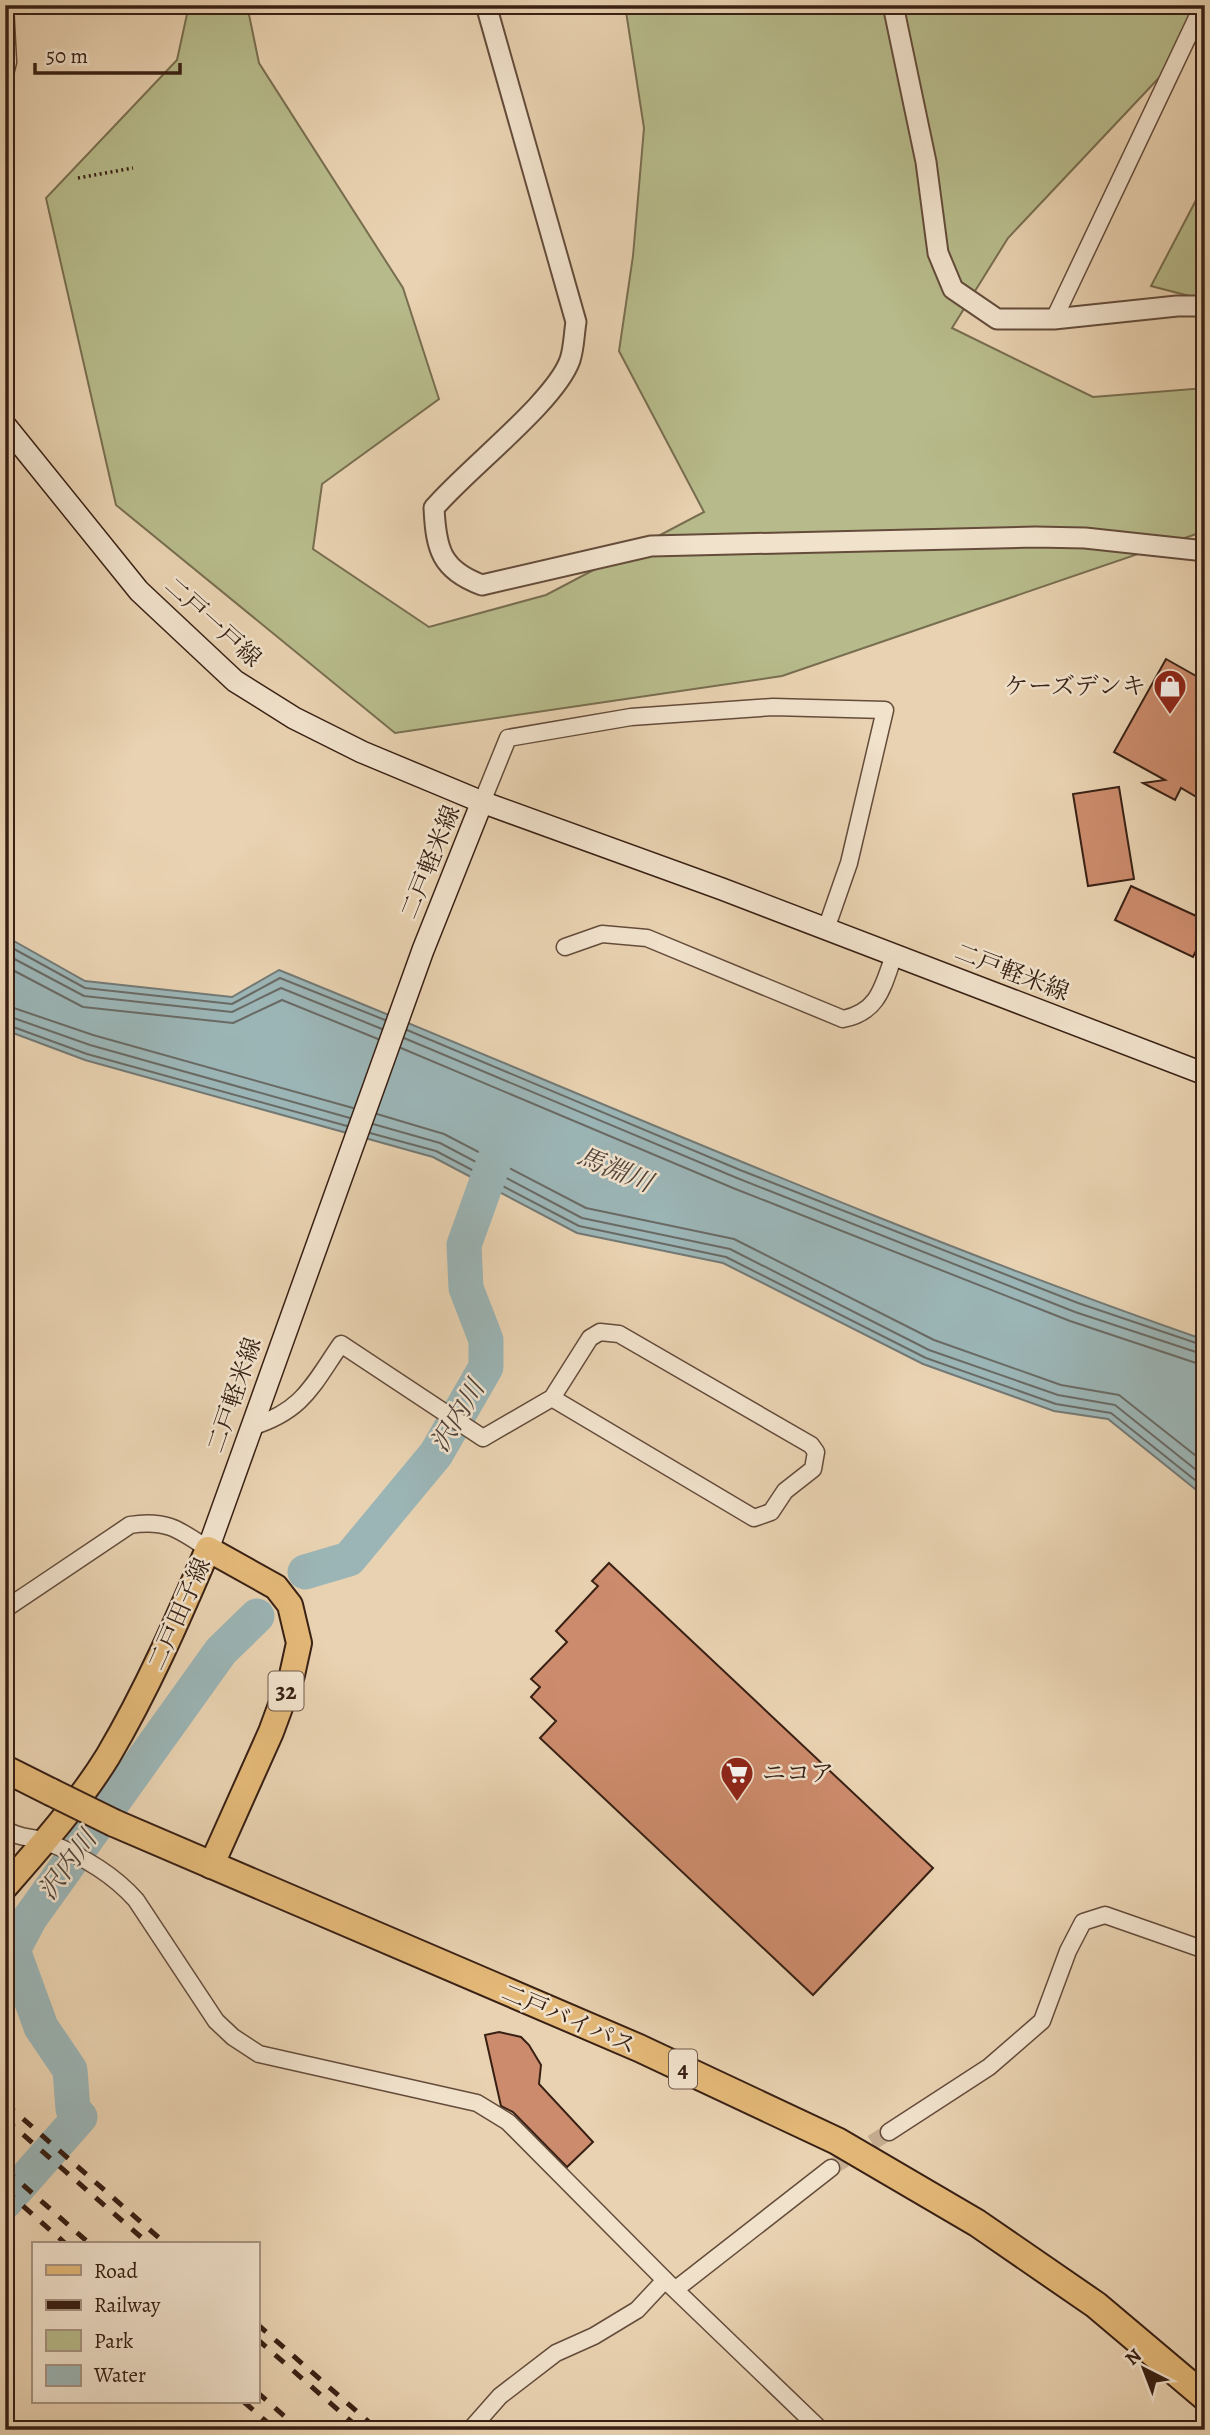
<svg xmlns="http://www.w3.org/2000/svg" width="1210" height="2435" viewBox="0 0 1210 2435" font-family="Alegreya,'Noto Serif JP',serif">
	<rect width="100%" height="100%" fill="#e9d2b1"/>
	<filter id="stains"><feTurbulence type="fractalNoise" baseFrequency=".00286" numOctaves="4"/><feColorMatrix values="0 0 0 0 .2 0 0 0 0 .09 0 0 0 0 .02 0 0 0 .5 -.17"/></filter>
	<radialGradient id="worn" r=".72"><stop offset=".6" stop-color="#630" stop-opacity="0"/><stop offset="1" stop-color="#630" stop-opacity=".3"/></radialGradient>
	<g fill="#b7bb8b" stroke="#786e50" stroke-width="2">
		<path d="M189,5H247L259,63L403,288L439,399L322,484L313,549L429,627L546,595L704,512L619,351L633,256L644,128L625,5H1205V29L1008,238L952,328L1093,397L1205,388V531L782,676L395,733L116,505L46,198L177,60Z"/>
		<path d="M1205,183V300L1151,286Z"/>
	</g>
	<path fill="#9bb5b6" stroke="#737975" stroke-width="2" d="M5,936L85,981L232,997L279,970C587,1095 891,1231 1205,1340V1497L1108,1419L1054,1411L923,1364L723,1263L577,1233L433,1157L85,1060L5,1030Z"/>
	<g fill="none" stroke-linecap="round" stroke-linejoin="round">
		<g stroke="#6a6a65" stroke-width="2">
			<path d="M5,944L85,988L232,1004L280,978L385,1020"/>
			<path d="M5,954L84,996L232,1012L281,988L382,1029"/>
			<path d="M5,966L83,1007L233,1023L282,1000L378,1039"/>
			<path d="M5,1005L93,1035L353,1108"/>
			<path d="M5,1015L90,1045L350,1118"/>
			<path d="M5,1024L87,1054L347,1126"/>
			<path d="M407,1030L740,1170L1078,1303L1205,1346"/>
			<path d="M404,1038L737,1178L1075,1312L1205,1355"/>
			<path d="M401,1048L733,1188L1070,1321L1205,1366"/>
			<path d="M377,1114L444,1134L586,1208L734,1239L934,1340L1061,1385L1119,1395L1205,1463"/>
			<path d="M373,1124L440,1143L582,1218L730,1249L929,1350L1058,1395L1115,1405L1205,1477"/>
			<path d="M370,1133L436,1151L579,1226L726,1257L926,1358L1056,1404L1111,1413L1205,1488"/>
		</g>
		<g stroke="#9bb5b6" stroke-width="35">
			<path d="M305,1572L349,1559L436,1454L486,1367V1340L466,1288L464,1245L501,1142"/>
			<path d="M5,2202L80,2117L73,2109L70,2070L41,2027L13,1950L30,1918L221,1651L257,1616"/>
		</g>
	</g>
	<g fill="#cc8b6c" stroke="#382014" stroke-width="2">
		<path d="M1166,659L1205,681V802L1181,788L1175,800L1143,783L1165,780L1114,752Z"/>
		<path d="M1119,787L1134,879L1088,886L1073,794Z"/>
		<path d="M1131,886L1205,920V932L1193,957L1115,920Z"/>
		<path d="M609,1563L933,1868L813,1995L540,1738L556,1721L531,1697L540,1687L531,1679L567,1642L556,1631L598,1586L592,1581Z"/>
		<path d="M499,2032L521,2037L529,2045L541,2065L539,2084L593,2142L567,2167L513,2112L501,2106L485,2035Z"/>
	</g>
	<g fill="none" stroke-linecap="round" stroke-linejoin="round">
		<path stroke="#c6ae92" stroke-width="16" stroke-dasharray="16 8" stroke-linecap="butt" d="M831,2168L889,2132"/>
		<defs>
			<g id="minor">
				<path d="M5,6L8,62L5,74"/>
				<path d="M1054,319L1203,5"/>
				<path d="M482,802L508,738L631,717L773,707L885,710L849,863L826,929"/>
				<path d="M565,947L602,934L647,938L843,1019C879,1012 883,986 894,955"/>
				<path d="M251,1427C303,1411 312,1386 341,1344L483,1438L552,1398L754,1518L771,1512L785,1491L813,1469L816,1452L811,1445L619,1334L600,1332L590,1338L552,1398"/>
				<path d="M5,1609L130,1525C166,1519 180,1530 208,1549"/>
				<path d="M5,1829C19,1839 32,1836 47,1842C80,1855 113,1874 136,1900L216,2021L233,2037L259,2054L477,2103L508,2122L665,2280L821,2430"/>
				<path d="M889,2132L989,2067L1042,2021L1068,1951L1083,1922L1105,1915L1205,1950"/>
				<path d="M676,2289L831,2168"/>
				<path d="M470,2430L500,2396L556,2353L594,2336L637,2310L665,2280"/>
			</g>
			<g id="tertiary">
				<path d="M486,5L576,322C574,334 574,348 570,360C555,402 467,469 434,508C436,549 441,570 482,585L651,546L1035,537L1085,538L1205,551"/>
				<path d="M893,5L926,162L938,253L953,289L997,319H1054L1177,306H1205"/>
			</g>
			<g id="secondary">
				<path d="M5,425L139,591L235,681L294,718L362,752L482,802L722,889L1205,1074"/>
				<path d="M208,1549L423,950L482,802"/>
			</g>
			<path id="primary" d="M5,1887C41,1846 79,1803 108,1756C147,1690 178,1619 208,1549L276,1587L290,1605L299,1643L292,1675L271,1732L211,1866"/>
			<g id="trunk">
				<path d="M5,1769L51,1792"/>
				<path d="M114,1823L639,2048L837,2141L977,2223L1096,2305L1205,2397"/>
			</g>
		</defs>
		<use href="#minor" stroke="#644c3b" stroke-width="19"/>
		<use href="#tertiary" stroke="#644c3b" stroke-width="23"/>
		<use href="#secondary" stroke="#382014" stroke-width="24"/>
		<use href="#primary" stroke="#382014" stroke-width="28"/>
		<use href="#trunk" stroke="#382014" stroke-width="30"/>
		<path stroke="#382014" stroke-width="3.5" stroke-dasharray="2 3.5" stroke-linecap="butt" d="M78,178L133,168"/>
		<use href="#minor" stroke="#f1e2cc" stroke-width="16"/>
		<use href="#tertiary" stroke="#f1e2cc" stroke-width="19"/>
		<use href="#secondary" stroke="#f1e2cc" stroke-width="21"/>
		<use href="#primary" stroke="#e4b978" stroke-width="24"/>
		<use href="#trunk" stroke="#e4b978" stroke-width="26"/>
		<g stroke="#382014" stroke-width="5" stroke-dasharray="12 12" stroke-linecap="butt">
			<path d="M5,2103L166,2244"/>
			<path d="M5,2119L149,2244"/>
			<path d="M5,2169L90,2244"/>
			<path d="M5,2190L66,2244"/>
			<path d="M257,2324L378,2430"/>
			<path d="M257,2339L361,2430"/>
			<path d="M257,2392L300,2430"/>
			<path d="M244,2402L276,2430"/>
		</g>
		<defs>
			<path id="trunk-bridge" d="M51,1792L114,1823"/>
		</defs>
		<use href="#trunk-bridge" stroke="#382014" stroke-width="30" stroke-linecap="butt"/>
		<use href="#trunk-bridge" stroke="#e4b978" stroke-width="26"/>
	</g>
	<defs>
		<symbol id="shop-pin" viewBox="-11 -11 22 30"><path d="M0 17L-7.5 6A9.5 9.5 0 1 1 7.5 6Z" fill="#8f2418" stroke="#f1e2cc"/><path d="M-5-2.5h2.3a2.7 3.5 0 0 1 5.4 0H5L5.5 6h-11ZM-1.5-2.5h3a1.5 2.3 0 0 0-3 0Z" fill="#fff"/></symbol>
		<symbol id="supermarket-pin" viewBox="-11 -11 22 30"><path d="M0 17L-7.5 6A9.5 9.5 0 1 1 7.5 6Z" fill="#8f2418" stroke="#f1e2cc"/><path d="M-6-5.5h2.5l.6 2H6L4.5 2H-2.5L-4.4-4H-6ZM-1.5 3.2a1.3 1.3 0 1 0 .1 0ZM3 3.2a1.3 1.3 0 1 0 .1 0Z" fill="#fff"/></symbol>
	</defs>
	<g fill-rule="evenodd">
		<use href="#shop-pin" x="1151" y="667" width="38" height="52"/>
		<use href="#supermarket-pin" x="718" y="1754" width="38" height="52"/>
	</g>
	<g text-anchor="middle" stroke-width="5" stroke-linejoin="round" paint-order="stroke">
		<g fill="#f1e2cc" stroke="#705a4b" stroke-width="2">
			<rect x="268.5" y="1671.5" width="35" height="39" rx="5"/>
			<rect x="669" y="2049.5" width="28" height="39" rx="5"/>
		</g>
		<g font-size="23" font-weight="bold" fill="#382014">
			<text x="286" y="1699">32</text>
			<text x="683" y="2077">4</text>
		</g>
		<g font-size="24" fill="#382014" stroke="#f1e2cc">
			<text transform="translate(213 622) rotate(42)" y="8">二戸一戸線</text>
			<text transform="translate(430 862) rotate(-68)" y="8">二戸軽米線</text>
			<text transform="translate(1012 972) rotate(21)" y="8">二戸軽米線</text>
			<text transform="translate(234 1395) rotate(-71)" y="8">二戸軽米線</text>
			<text transform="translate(179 1614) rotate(-66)" y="8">二戸田子線</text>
			<text transform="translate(569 2019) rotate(23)" y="8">二戸バイパス</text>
		</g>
		<g font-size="24" fill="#382014" stroke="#f1e2cc" text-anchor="end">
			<text x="1146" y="694">ケーズデンキ</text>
			<text x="762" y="1781" text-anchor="start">ニコア</text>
		</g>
		<g font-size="26" font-style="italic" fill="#51453c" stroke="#f1e2cc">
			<text transform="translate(615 1169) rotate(22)" y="9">馬淵川</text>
			<text transform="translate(457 1416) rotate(-59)" y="9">沢内川</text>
			<text transform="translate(67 1865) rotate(-54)" y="9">沢内川</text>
		</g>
	</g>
	<rect width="1210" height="2435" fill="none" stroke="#e9d2b1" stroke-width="28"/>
	<rect x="7" y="7" width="1196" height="2421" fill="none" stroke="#382014" stroke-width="3.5"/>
	<rect x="14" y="14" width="1182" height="2407" fill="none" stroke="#382014" stroke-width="2"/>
	<rect x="32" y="2242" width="228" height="161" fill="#f1e2cc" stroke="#a79482" stroke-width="2"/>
	<rect x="46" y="2265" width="35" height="10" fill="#e4b978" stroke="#a79482" stroke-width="2"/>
	<text x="94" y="2278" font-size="21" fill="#382014">Road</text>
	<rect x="46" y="2300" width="35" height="10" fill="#382014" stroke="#a79482" stroke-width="2"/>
	<text x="94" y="2312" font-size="21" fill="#382014">Railway</text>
	<rect x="46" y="2330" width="35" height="21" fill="#b7bb8b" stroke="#a79482" stroke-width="2"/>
	<text x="94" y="2348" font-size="21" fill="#382014">Park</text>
	<rect x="46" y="2365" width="35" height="21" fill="#9bb5b6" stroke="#a79482" stroke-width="2"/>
	<text x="94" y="2382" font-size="21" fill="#382014">Water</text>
	<g transform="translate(1144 2369) rotate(318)" stroke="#f1e2cc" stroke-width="5" paint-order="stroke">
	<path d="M0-5L12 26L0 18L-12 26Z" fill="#382014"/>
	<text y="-10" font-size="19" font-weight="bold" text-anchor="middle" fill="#382014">N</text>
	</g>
	<path d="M35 63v10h145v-10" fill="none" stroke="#382014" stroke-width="3.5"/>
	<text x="46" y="63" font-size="21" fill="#382014" stroke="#f1e2cc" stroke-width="5" paint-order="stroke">50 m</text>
	<rect width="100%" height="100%" filter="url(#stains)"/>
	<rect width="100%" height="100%" fill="url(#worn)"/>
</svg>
